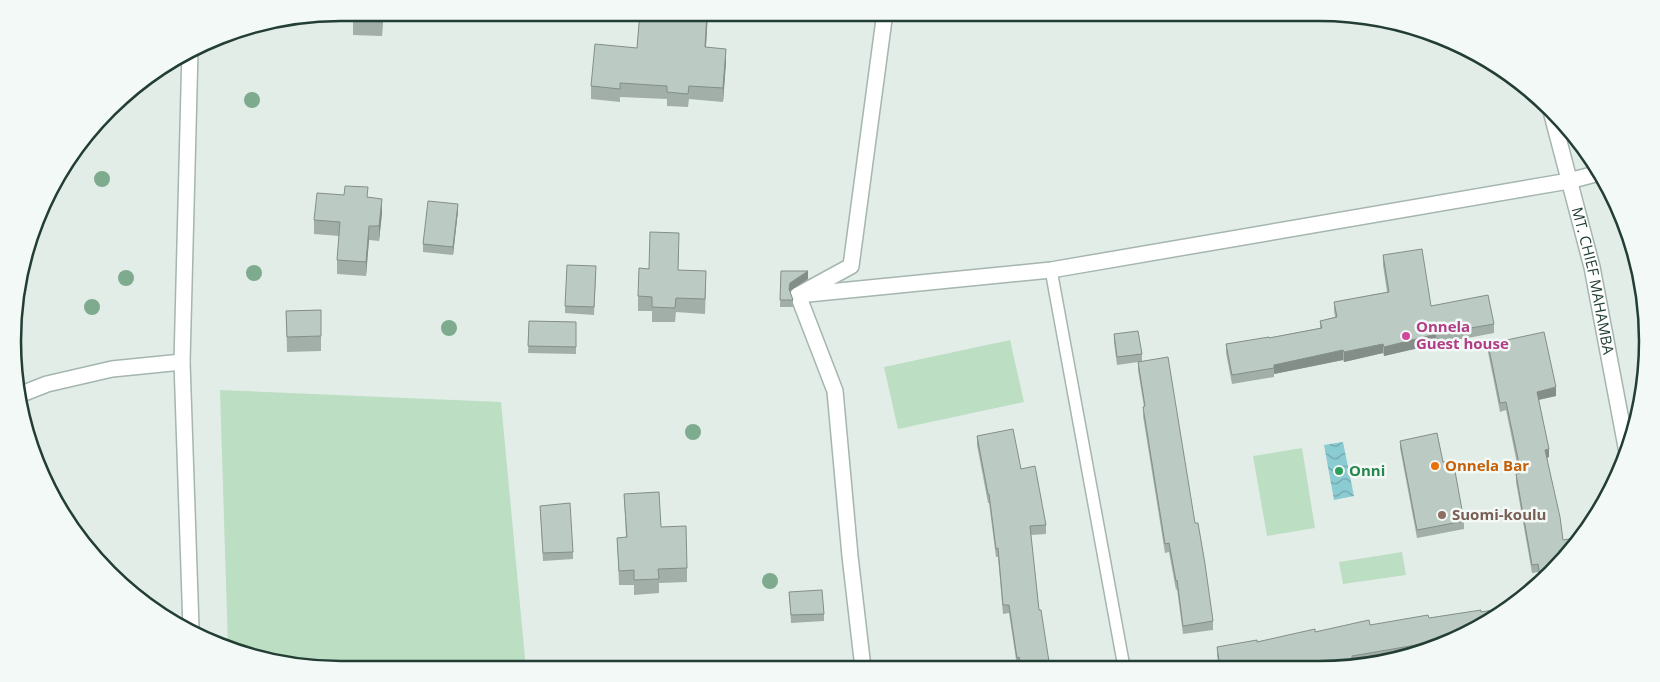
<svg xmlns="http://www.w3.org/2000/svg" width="1660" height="682" viewBox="0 0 1660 682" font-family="'Open Sans',sans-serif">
	<defs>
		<pattern id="water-waves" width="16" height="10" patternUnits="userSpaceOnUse" patternTransform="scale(1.25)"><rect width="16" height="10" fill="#8bcbd2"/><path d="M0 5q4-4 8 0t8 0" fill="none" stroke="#71a6ab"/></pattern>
	</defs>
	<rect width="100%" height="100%" fill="#e3ede8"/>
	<g fill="#bcdec3">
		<path d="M1010,340L1024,402L898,429L884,367Z"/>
		<path d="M220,390L501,402L526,669H341L236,652L228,648Z"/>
		<path d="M1302,448L1315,528L1267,536L1253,456Z"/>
		<path d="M1402,552L1406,575L1343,584L1339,562Z"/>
	</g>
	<path fill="url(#water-waves)" d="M1343,442L1354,496L1334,500L1324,445Z"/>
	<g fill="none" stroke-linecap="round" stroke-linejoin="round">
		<defs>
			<path id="service" d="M1051,270L1124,667"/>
			<g id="minor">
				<path d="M190,50L182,362L191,628"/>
				<path id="s1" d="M1551,111L1592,267L1627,452"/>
				<path d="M798,295L1051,270L1569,181L1599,173"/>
				<path d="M19,395L47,384L112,369L182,362"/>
				<path d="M863,668L850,556L835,391L798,295L851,266L885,12"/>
			</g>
		</defs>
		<use href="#service" stroke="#a5b5af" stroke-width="14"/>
		<use href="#minor" stroke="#a5b5af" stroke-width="18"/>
		<use href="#service" stroke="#fff" stroke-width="11"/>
		<use href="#minor" stroke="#fff" stroke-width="15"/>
	</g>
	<g fill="#7eab8e">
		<circle cx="252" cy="100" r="8"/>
		<circle cx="102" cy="179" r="8"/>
		<circle cx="254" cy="273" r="8"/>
		<circle cx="126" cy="278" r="8"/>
		<circle cx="92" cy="307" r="8"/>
		<circle cx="449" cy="328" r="8"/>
		<circle cx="693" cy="432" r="8"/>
		<circle cx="770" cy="581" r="8"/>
	</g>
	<g fill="#a1afa8">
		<path d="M353,12H383L382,36L353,35Z"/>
		<path d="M640,12H708L706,47L726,62L723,102L689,99L688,107L667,106V99L620,97V102L591,99V86L637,48Z"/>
		<path d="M368,197L382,213L379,241L369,240L366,276L337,274V260L339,236L314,234V220Z"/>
		<path d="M458,211L453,255L423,252V244Z"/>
		<path d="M679,248L678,270L706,286L705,314L676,312L675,322H652V311H638V296L649,269Z"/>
		<path d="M1383,255L1431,306L1494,324V333L1436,344L1384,356L1383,353L1344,362L1343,360L1274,374V377L1232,384L1226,353V344L1269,338L1320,328V321L1335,317L1334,311V302L1387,292L1383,265Z"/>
		<path d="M781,271L808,279L790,291L793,300V307H780Z"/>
		<path d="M596,274L594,315L565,313V306Z"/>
		<path d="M321,310V351L287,352L286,311Z"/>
		<path d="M529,321L576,322V354L528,353Z"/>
		<path d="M1114,334L1142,354V361L1195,523L1213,621V630L1183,634L1177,589L1176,590L1169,552L1165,553L1143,416L1144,407L1138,370V362L1117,365L1114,342Z"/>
		<path d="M1488,344L1556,396L1539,400L1549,457L1547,458L1563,540L1580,537L1540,583L1538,572L1532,573L1516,482V474L1519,473L1506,410L1500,412L1488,352Z"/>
		<path d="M977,436L1021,469L1046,525V534L1031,535L1039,610L1050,668H1020L1019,666H1017L1009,613L1003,614L998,557H996L989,503H988L977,445Z"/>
		<path d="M1400,441L1443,462L1464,521V529L1417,538L1400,448Z"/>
		<path d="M624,494L661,527L687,568V582L659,583V593L634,595V585H619L617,538L626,537Z"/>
		<path d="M540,506L573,552V559L543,561Z"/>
		<path d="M789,592L824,614V621L791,623Z"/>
		<path d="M1429,618L1464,636L1391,658L1352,664V667H1219L1217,656V647L1257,642L1315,632Z"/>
	</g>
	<g fill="#838e88">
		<path d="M382,12H383L382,36Z"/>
		<path d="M707,12H708L705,61V47Z"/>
		<path d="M726,49V62L723,102V88Z"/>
		<path d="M382,199V213L379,241V226Z"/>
		<path d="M458,204V211L453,255V247Z"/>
		<path d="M369,226V240L366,276V262Z"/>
		<path d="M808,271V279L790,291L789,289L790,283Z"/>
		<path d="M1436,334V344L1384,356V347Z"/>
		<path d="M1383,344V353L1344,362V352Z"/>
		<path d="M1343,350V360L1274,374V365Z"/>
		<path d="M1556,387V396L1537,400V392Z"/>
		<path d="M1549,449V457L1545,458V450Z"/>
		<path d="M1352,659V667H1316Z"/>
	</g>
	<g fill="#bbcbc3" stroke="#838e88">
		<path d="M353,12H382V22L353,20Z"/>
		<path d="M640,12H707L705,47L726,49L723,88L689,86L688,94L667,92V86L620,83V89L591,86L595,44L637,48Z"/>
		<path d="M345,186L368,187L367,197L382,199L379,226H369L366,262L337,260L340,222L314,220L317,193L344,195Z"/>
		<path d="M428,201L458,204L453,247L423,244Z"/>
		<path d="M650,232L679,233L678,270L706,271L705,299L676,298L675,308L652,307V297L638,296L639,268L649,269Z"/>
		<path d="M1422,249L1431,306L1488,295L1494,324L1436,334L1384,347L1383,344L1344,352L1343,350L1274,365V368L1232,375L1226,344L1269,337V338L1322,328L1320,321L1337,317L1334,302L1389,292L1383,255Z"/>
		<path d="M567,265L596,266L594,307L565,306Z"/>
		<path d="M781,271H808L790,283L789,289L793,300H780Z"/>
		<path d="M321,310V336L287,337L286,311Z"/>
		<path d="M529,321L576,322V347L528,346Z"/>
		<path d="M1138,331L1142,354L1117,357L1114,334Z"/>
		<path d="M1544,332L1556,387L1537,392L1549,449L1545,450L1560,517L1563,540L1580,537L1541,582L1538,564L1532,565L1516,474L1521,473L1506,402L1500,403L1488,344Z"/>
		<path d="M1168,357L1195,523H1198L1205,564L1213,621L1183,626L1177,580L1176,581L1169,543L1165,544L1143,407L1145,406L1138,362Z"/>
		<path d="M1013,429L1021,469L1035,466L1046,525L1030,526L1039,610H1041L1050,668H1021L1019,657L1017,658L1009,605H1003L998,548L996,549L989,494H988L977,436Z"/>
		<path d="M1437,433L1443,462L1453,460L1464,521L1417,530L1400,441Z"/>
		<path d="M659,492L661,527L686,526L687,568L658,569L659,579L634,580V570L619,571L617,538L627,537L624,494Z"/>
		<path d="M570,503L573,552L543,553L540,506Z"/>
		<path d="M822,590L824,614L791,615L789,592Z"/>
		<path d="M1499,609V612L1464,636L1445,641V640L1352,656V659L1316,667H1220L1217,647L1257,640V642L1315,629V632L1369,620L1370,625L1428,615L1429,618L1481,610V612Z"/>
	</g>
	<circle fill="#d1479c" stroke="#f3f9f6" stroke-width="2" cx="1406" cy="336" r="5"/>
	<circle fill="#e8710a" stroke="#f3f9f6" stroke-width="2" cx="1435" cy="466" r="5"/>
	<circle fill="#2e9e5b" stroke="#f3f9f6" stroke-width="2" cx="1339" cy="471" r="5"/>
	<circle fill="#8d6e63" stroke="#f3f9f6" stroke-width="2" cx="1442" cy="515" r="5"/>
	<g text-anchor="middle" stroke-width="5" stroke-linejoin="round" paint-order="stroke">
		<g font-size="15" fill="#223e35" stroke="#f3f9f6">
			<text dy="5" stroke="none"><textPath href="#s1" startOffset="175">MT. CHIEF MAHAMBA</textPath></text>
		</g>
		<g font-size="15" font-weight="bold" fill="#b23c85" stroke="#f3f9f6" text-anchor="start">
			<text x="1416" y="332">Onnela<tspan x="1416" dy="17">Guest house</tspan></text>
		</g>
		<g font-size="15" font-weight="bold" fill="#c56008" stroke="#f3f9f6" text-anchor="start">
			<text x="1445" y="471">Onnela Bar</text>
		</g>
		<g font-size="15" font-weight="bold" fill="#27864d" stroke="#f3f9f6" text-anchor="start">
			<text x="1349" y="476">Onni</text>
		</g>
		<g font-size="15" font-weight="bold" fill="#785e54" stroke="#f3f9f6" text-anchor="start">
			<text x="1452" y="520">Suomi-koulu</text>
		</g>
	</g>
	<path d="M0 0H1660V682H0ZM341 21H1319A320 320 0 0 1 1639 341V341A320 320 0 0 1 1319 661H341A320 320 0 0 1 21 341V341A320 320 0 0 1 341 21Z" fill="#f3f9f6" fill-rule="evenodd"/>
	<path fill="none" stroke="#223e35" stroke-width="2.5" d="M341 21H1319A320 320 0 0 1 1639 341V341A320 320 0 0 1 1319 661H341A320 320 0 0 1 21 341V341A320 320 0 0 1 341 21Z"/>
</svg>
